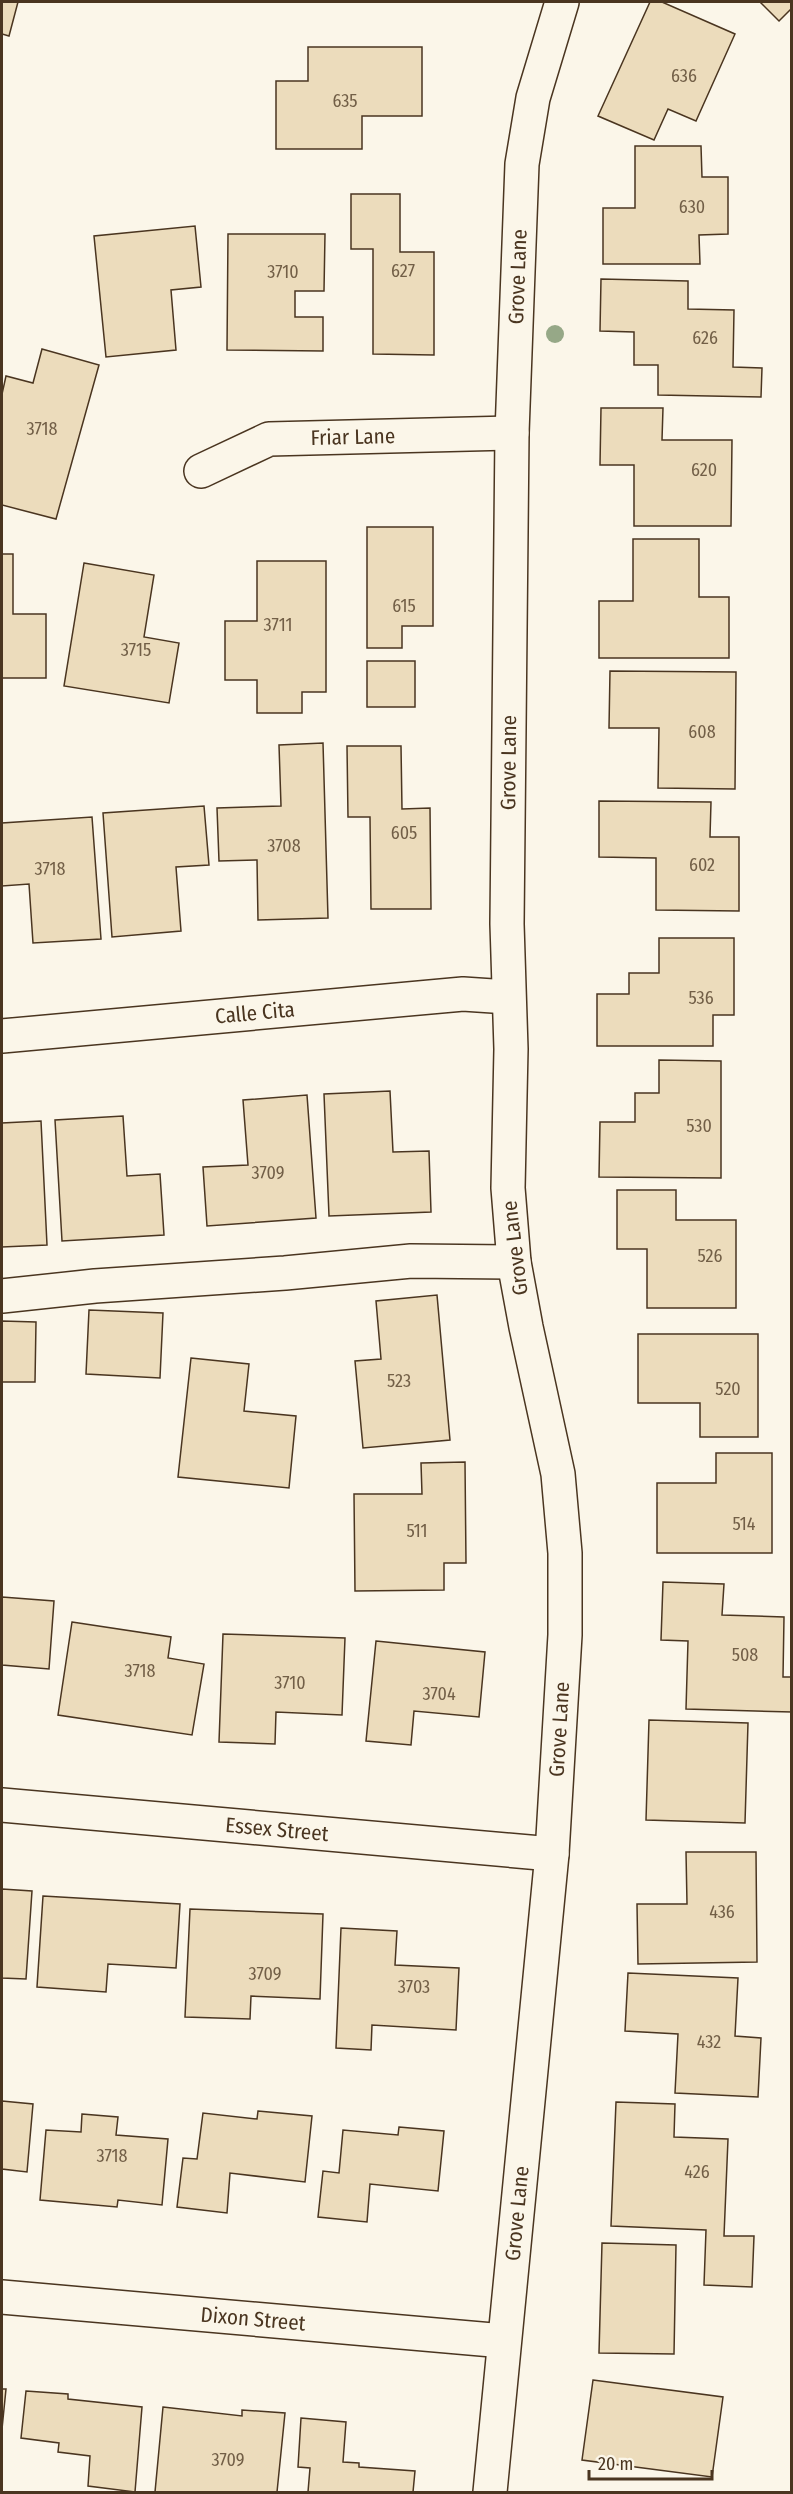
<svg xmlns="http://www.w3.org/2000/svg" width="793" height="2494" viewBox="0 0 793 2494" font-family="'Fira Sans Condensed',sans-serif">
	<rect width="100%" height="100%" fill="#fbf6e9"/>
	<g fill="#ecdcbc" stroke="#4a3520" stroke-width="1.5">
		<path d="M2,2H18L9,36L2,34Z"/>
		<path d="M650,2H662L735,34L696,121L668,109L654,140L598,116Z"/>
		<path d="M760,2H792V8L779,21Z"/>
		<path d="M308,47H422V116H362V149H276V81H308Z"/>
		<path d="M635,146H701L702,177H728V234L699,235L700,264H603V208H635Z"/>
		<path d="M351,194H400V252H434V355L373,354V249H351Z"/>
		<path d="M195,226L201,287L171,290L176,350L106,357L94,236Z"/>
		<path d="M228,234H325L324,291H295V317H323V351L227,350Z"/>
		<path d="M601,279L688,281V309L734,310L733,367L762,368L761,397L658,395V365H634V332L600,331Z"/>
		<path d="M42,349L99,365L56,519L2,505V394L6,376L33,383Z"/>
		<path d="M601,408H663L662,440H732L731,526H634V465H600Z"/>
		<path d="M367,527H433V626H402V648H367Z"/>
		<path d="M633,539H699V597H729V658H599V601H633Z"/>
		<path d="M2,554H13V614H46V678H2Z"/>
		<path d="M257,561H326V692H302V713H257V680H225V621H257Z"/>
		<path d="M84,563L154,575L144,637L179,643L169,703L64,686Z"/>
		<rect x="367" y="661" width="48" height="46"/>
		<path d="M610,671L736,672L735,789L658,788L659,728H609Z"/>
		<path d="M323,743L328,918L258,920L257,860L219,861L217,808L281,806L279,745Z"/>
		<path d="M347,746H401L402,809L430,808L431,909H371L370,817H348Z"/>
		<path d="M599,801L711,802L710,837H739V911L656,910V858L599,857Z"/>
		<path d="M204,806L209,865L176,867L181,931L112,937L103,813Z"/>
		<path d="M92,817L101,939L33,943L29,884L2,886V823Z"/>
		<path d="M659,938H734V1015H713V1046H597V994H629V973H659Z"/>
		<path d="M659,1060L721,1061V1178L599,1177L600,1122H635V1093H659Z"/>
		<path d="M390,1091L393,1152L429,1151L431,1212L329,1216L324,1094Z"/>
		<path d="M307,1095L316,1218L207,1226L203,1167L248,1165L243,1100Z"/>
		<path d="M123,1116L127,1176L160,1174L164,1235L62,1241L55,1120Z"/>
		<path d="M41,1121L47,1245L2,1247V1123Z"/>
		<path d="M617,1190H676V1220H736V1308H647V1249H617Z"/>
		<path d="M437,1295L450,1440L363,1448L355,1361L381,1359L376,1301Z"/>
		<path d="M89,1310L163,1313L160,1378L86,1374Z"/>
		<path d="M2,1321L36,1322L35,1382H2Z"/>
		<path d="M638,1334H758V1437H700V1403H638Z"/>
		<path d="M191,1358L249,1364L244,1411L296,1416L289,1488L178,1477Z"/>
		<path d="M716,1453H772V1553H657V1483H716Z"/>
		<path d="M465,1462L466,1563H444V1590L355,1591L354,1494H422L421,1463Z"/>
		<path d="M663,1582L724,1584L722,1615L784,1617L783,1677H792V1712L686,1709L688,1641L661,1640Z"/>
		<path d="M2,1597L54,1601L49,1669L2,1665Z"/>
		<path d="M72,1622L171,1637L168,1658L204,1664L192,1735L58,1715Z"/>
		<path d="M223,1634L345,1638L342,1715L276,1712L275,1744L219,1742Z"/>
		<path d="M376,1641L485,1652L479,1717L414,1711L411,1745L366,1741Z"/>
		<path d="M649,1720L748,1723L745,1823L646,1820Z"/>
		<path d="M686,1852H756L757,1962L638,1964L637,1904H687Z"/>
		<path d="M2,1889L32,1891L26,1979L2,1978Z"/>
		<path d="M43,1896L180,1904L176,1968L108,1964L106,1992L37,1987Z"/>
		<path d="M190,1909L323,1914L320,1999L251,1996L250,2019L185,2017Z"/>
		<path d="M341,1928L397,1931L395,1965L459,1968L456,2030L372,2025L371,2050L336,2048Z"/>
		<path d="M628,1973L738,1978L735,2036L761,2038L758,2097L675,2093L678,2034L625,2031Z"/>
		<path d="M2,2101L33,2104L27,2172L2,2169Z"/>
		<path d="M616,2102L675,2104L674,2137L728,2139L724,2236H754L752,2287L704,2285L706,2230L611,2226Z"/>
		<path d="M258,2111L312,2116L305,2182L230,2173L227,2213L177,2207L183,2158L197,2159L203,2113L257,2119Z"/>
		<path d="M82,2114L118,2117L116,2135L168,2139L162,2205L118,2200L117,2207L40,2200L46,2130L81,2132Z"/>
		<path d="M399,2127L444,2131L438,2191L370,2184L367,2222L318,2217L323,2171L339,2173L343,2130L398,2135Z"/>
		<path d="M602,2243L676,2245L674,2354L599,2353Z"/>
		<path d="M593,2380L723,2397L712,2477L582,2460Z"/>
		<path d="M2,2389H6L2,2429Z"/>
		<path d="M26,2391L68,2394V2399L142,2407L135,2492L88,2486L90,2456L58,2452L59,2443L21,2438Z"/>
		<path d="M163,2407L242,2416V2410L285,2413L277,2492H155Z"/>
		<path d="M301,2418L346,2422L343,2462L359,2463V2467L415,2471L413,2492H308L310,2468L298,2467Z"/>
	</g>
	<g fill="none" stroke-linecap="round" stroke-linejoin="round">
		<defs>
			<g id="minor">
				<path id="s1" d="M201,471L269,439L512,433"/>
				<path id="s2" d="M2,1036L463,994L508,997"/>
				<path d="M2,1296L95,1286L285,1273L411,1261L514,1262"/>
				<path id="s3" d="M2,1805L552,1854"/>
				<path id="s4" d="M2,2297L504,2341"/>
				<path id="s5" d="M490,2492L552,1854L565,1635V1553L558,1474L526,1327L514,1262L508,1188L511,1049L507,924L512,433L522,164L533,98L562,2"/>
			</g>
		</defs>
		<use href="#minor" stroke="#4a3520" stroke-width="36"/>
		<use href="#minor" stroke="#fbf6e9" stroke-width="33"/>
	</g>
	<circle fill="#96a887" cx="555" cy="334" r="9"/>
	<g text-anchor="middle" stroke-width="4.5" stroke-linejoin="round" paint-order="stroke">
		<g font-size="18" fill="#725f47">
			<text x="684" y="82">636</text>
			<text x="345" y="107">635</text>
			<text x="692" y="213">630</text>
			<text x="403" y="277">627</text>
			<text x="283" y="278">3710</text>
			<text x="705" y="344">626</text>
			<text x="42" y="435">3718</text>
			<text x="704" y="476">620</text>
			<text x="404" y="612">615</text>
			<text x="278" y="631">3711</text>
			<text x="136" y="656">3715</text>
			<text x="702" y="738">608</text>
			<text x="404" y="839">605</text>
			<text x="284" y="852">3708</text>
			<text x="702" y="871">602</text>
			<text x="50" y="875">3718</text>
			<text x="701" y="1004">536</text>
			<text x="699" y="1132">530</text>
			<text x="268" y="1179">3709</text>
			<text x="710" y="1262">526</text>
			<text x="399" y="1387">523</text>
			<text x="728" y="1395">520</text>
			<text x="744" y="1530">514</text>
			<text x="417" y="1537">511</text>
			<text x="745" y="1661">508</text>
			<text x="140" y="1677">3718</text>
			<text x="290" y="1689">3710</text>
			<text x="439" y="1700">3704</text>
			<text x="722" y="1918">436</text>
			<text x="265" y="1980">3709</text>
			<text x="414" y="1993">3703</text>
			<text x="709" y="2048">432</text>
			<text x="112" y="2162">3718</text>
			<text x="697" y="2178">426</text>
			<text x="228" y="2466">3709</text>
		</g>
		<g font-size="21" fill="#4a3520" stroke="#fbf6e9">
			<text dy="7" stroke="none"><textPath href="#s5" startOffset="2224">Grove Lane</textPath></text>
			<text dy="7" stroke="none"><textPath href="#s1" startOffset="159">Friar Lane</textPath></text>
			<text dy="7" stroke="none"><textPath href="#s5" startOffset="1738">Grove Lane</textPath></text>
			<text dy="7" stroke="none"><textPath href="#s2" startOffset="254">Calle Cita</textPath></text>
			<text transform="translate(515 1248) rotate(-97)" y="7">Grove Lane</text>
			<text dy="7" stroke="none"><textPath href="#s5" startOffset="766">Grove Lane</textPath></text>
			<text dy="7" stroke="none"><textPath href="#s3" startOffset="276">Essex Street</textPath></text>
			<text dy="7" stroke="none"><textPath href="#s5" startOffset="280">Grove Lane</textPath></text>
			<text dy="7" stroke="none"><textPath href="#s4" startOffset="252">Dixon Street</textPath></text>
		</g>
	</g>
	<rect width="793" height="2494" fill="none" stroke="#4a3520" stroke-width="6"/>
	<path d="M589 2470v9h123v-9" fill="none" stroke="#4a3520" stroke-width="3"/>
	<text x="598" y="2470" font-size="18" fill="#4a3520" stroke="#fbf6e9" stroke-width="4.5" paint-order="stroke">20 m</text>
</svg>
